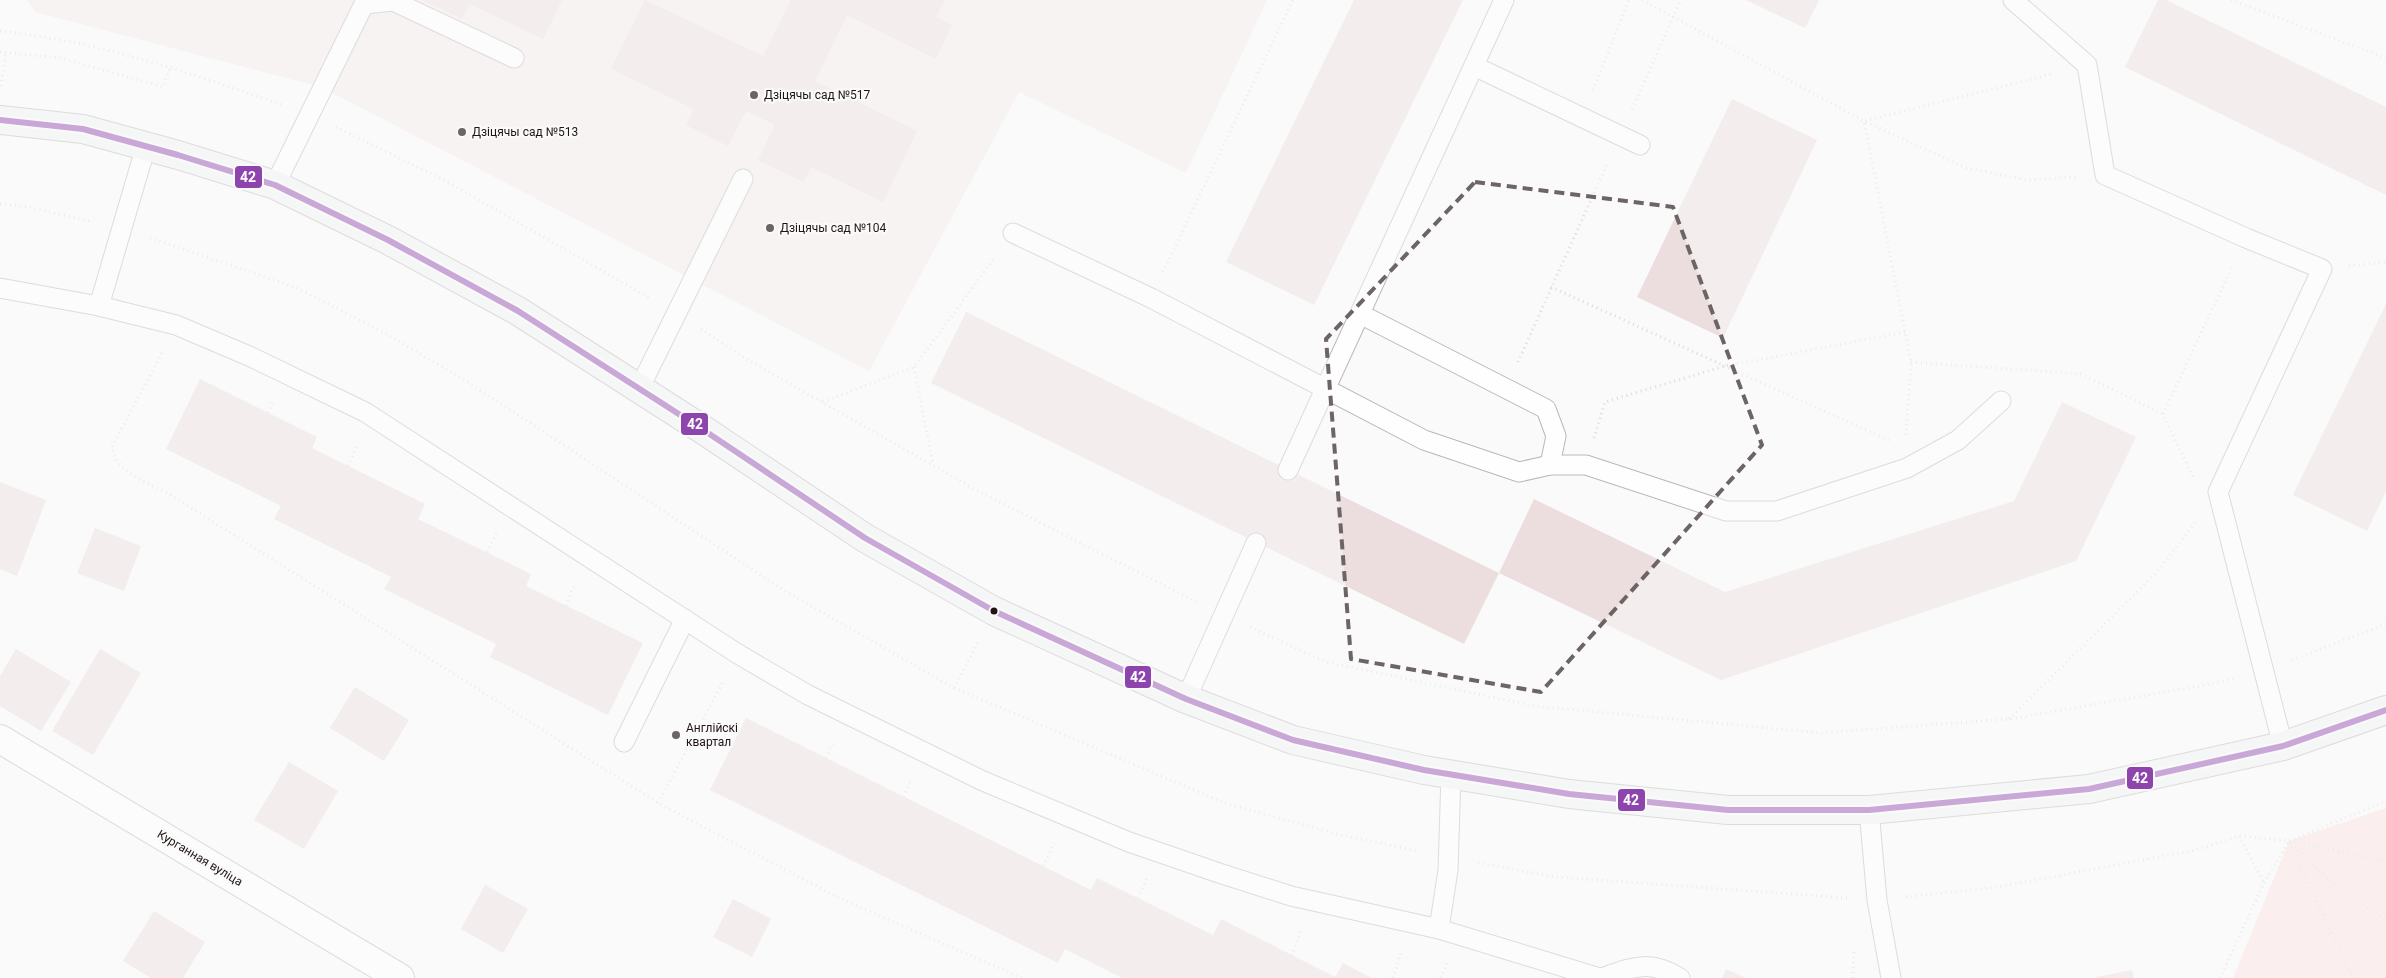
<svg xmlns="http://www.w3.org/2000/svg" width="2386" height="978" viewBox="0 0 2386 978" font-family="Roboto,sans-serif">
	<rect width="100%" height="100%" fill="#fafafa"/>
	<path fill="#f4eae9" d="M27,0H1267L1186,173L1019,92L869,371L321,87L35,12Z"/>
	<path fill="#fde1e0" d="M2386,808V978H2233L2289,841Z"/>
	<g fill="#ecdede">
		<path d="M422,0H562L543,39L470,4L462,19Z"/>
		<path d="M645,0L763,56L791,0H945L936,17L952,25L936,59L847,15L815,81L917,131L883,202L811,167L803,182L758,160L775,125L746,111L728,146L686,125L694,109L611,69Z"/>
		<path d="M1354,0H1463L1314,305L1226,262Z"/>
		<path d="M1746,0H1819L1805,28Z"/>
		<path d="M2158,0H2166L2386,107V195L2125,67Z"/>
		<path d="M1732,99L1817,140L1723,338L1637,297Z"/>
		<path d="M2386,304V491L2367,531L2293,495Z"/>
		<path d="M966,312L1499,573L1464,644L931,383Z"/>
		<path d="M200,379L317,437L312,448L425,504L418,519L531,574L526,586L643,643L608,715L490,657L496,644L384,589L391,577L274,519L281,506L166,449Z"/>
		<path d="M2062,402L2136,437L2076,561L1721,680L1499,573L1534,499L1725,592L2014,501Z"/>
		<path d="M0,482L46,500L17,576L0,569Z"/>
		<path d="M95,528L141,546L124,591L77,573Z"/>
		<path d="M16,649L71,682L41,731L0,706V676Z"/>
		<path d="M100,649L141,673L93,755L52,731Z"/>
		<path d="M355,687L409,720L384,761L330,728Z"/>
		<path d="M746,718L1091,890L1097,878L1213,935L1221,919L1335,977L1343,963L1372,978H1122L1065,949L1058,963L710,790Z"/>
		<path d="M289,762L338,791L304,849L254,820Z"/>
		<path d="M485,885L528,909L503,953L461,929Z"/>
		<path d="M733,899L771,919L752,957L713,937Z"/>
		<path d="M154,911L205,942L183,978H151L123,961Z"/>
		<path d="M1726,969L1746,978H1722Z"/>
		<path d="M2132,970L2134,978H2096V977Z"/>
	</g>
	<g fill="none" stroke-linecap="round" stroke-linejoin="round">
		<defs>
			<g id="lane">
				<path d="M2013,0L2087,65L2105,175L2246,238L2322,269L2218,492L2283,746"/>
				<path d="M1474,66L1640,145"/>
				<path d="M275,185L364,4L393,1L514,58"/>
				<path d="M1013,233L1151,298L1424,440L1519,472L1550,465H1586L1726,511H1777L1907,468L1958,440L2001,401"/>
				<path d="M0,288L99,306L146,146"/>
				<path d="M99,306L176,325L249,356L365,412L738,654L808,695L983,781L1129,842L1219,873L1291,896L1439,929L1448,870L1451,775"/>
				<path d="M1360,314L1546,409L1556,436L1550,465"/>
				<path d="M639,389L743,179"/>
				<path d="M1288,470L1504,0"/>
				<path d="M1186,699L1256,543"/>
				<path d="M624,742L685,619"/>
				<path d="M1869,810L1877,900L1891,978"/>
				<path d="M1439,929L1600,978"/>
				<path d="M1602,978C1632,967 1650,959 1680,978"/>
			</g>
			<path id="street" d="M0,739L400,978"/>
			<path id="secondary" d="M0,120L83,129L178,155L275,185L388,240L518,311L699,427L865,538L994,611L1186,699L1293,740L1424,770L1569,794L1728,810H1869L2089,789L2283,746L2386,710"/>
		</defs>
		<use href="#lane" stroke="#bdb7b7" stroke-width="21"/>
		<use href="#street" stroke="#bdb7b7" stroke-width="30"/>
		<use href="#secondary" stroke="#bdb7b7" stroke-width="30"/>
		<g stroke="#dbdbdb" stroke-width="3" stroke-dasharray="1 4" stroke-linecap="butt">
			<path d="M1642,0L1864,121L1966,168L2027,180L2077,177"/>
			<path d="M2231,0L2386,58"/>
			<path d="M0,31C96,41 191,73 282,105"/>
			<path d="M0,52L61,58L163,87L170,68"/>
			<path d="M1,86L6,52"/>
			<path d="M1593,90L1629,0"/>
			<path d="M1632,109L1681,0"/>
			<path d="M336,127L446,181L651,299"/>
			<path d="M0,204L24,206L93,222"/>
			<path d="M150,238L295,287L381,331L468,382L785,591L954,688L1227,804L1337,834L1418,851"/>
			<path d="M2349,266L2386,262"/>
			<path d="M1163,272L1293,0"/>
			<path d="M1551,287L1890,441"/>
			<path d="M701,329L743,357L976,490L1197,602"/>
			<path d="M162,353L112,447C114,472 149,483 169,494L658,803L841,899L1022,978"/>
			<path d="M1518,362L1608,162"/>
			<path d="M1911,362L2081,374L2163,414L2193,477"/>
			<path d="M914,367L933,464"/>
			<path d="M823,402L914,367L995,257"/>
			<path d="M268,413L274,400"/>
			<path d="M2163,414L2233,265"/>
			<path d="M1906,435L1911,362L1864,121L2053,74"/>
			<path d="M1594,438L1605,402L1725,366L1906,332"/>
			<path d="M348,466L358,444"/>
			<path d="M487,552L497,532"/>
			<path d="M566,606L575,583"/>
			<path d="M1250,627L1326,662L1534,706L1822,733L2009,719L2200,686L2236,678"/>
			<path d="M2292,660L2386,624"/>
			<path d="M954,688L978,642"/>
			<path d="M2009,719L2156,573L2195,523"/>
			<path d="M826,758L834,741"/>
			<path d="M904,797L911,779"/>
			<path d="M658,803L724,680"/>
			<path d="M2239,836L2264,883"/>
			<path d="M2289,841L2386,861"/>
			<path d="M2289,842L2353,978"/>
			<path d="M2291,843L2331,882L2386,920"/>
			<path d="M1478,863L1557,877L1847,898"/>
			<path d="M1043,866L1054,843"/>
			<path d="M1906,897L1998,887L2196,850L2239,836L2289,841L2386,801"/>
			<path d="M1138,898L1147,878"/>
			<path d="M1292,956L1302,928"/>
			<path d="M1393,978L1402,950"/>
			<path d="M1441,978L1447,962"/>
			<path d="M1853,978L1854,949"/>
			<path d="M2220,978L2264,883L2289,841"/>
		</g>
		<use href="#lane" stroke="#fefefe" stroke-width="19"/>
		<use href="#street" stroke="#fefefe" stroke-width="28"/>
		<use href="#secondary" stroke="#eff2f1" stroke-width="28"/>
		<defs>
			<path id="bus-1" d="M0,120L83,129L178,155L275,185L388,240L518,311L699,427L865,538L994,611L1186,699L1293,740L1424,770L1569,794L1728,810H1869L2089,789L2283,746L2386,710"/>
		</defs>
		<use href="#bus-1" stroke="#fafafa" stroke-width="10"/>
		<use href="#bus-1" stroke="#8e44ad" stroke-width="6"/>
	</g>
	<path d="M0 0H2386V978H0ZM1475,182L1673,207L1762,445L1541,692L1351,659L1326,339Z" fill="#fafafa" fill-opacity=".55" fill-rule="evenodd"/>
	<path fill="none" stroke="#6d6464" stroke-width="4" stroke-dasharray="10 6" stroke-linejoin="round" d="M1475,182L1673,207L1762,445L1541,692L1351,659L1326,339Z"/>
	<g fill="#6d6464" stroke="#fafafa" stroke-width="2">
		<circle cx="754" cy="95" r="5"/>
		<circle cx="462" cy="132" r="5"/>
		<circle cx="770" cy="228" r="5"/>
		<circle cx="676" cy="735" r="5"/>
	</g>
	<circle fill="#211414" stroke="#fafafa" stroke-width="2" cx="994" cy="611" r="4.5"/>
	<g text-anchor="middle" stroke-width="4.5" stroke-linejoin="round" paint-order="stroke">
		<g font-size="12" fill="#211414" stroke="#fafafa" text-anchor="start">
			<text x="764" y="99">Дзіцячы сад №517</text>
			<text x="472" y="136">Дзіцячы сад №513</text>
			<text x="780" y="232">Дзіцячы сад №104</text>
			<text x="686" y="732">Англійскі<tspan x="686" dy="14">квартал</tspan></text>
		</g>
		<g font-size="12" fill="#211414" stroke="#fafafa">
			<text transform="translate(200 858) rotate(31)" y="4">Курганная вуліца</text>
		</g>
	</g>
	<g stroke="#fafafa" stroke-width="2">
		<rect x="234" y="165" width="29" height="24" rx="5" fill="#8e44ad"/>
		<rect x="680" y="412" width="29" height="24" rx="5" fill="#8e44ad"/>
		<rect x="1124" y="665" width="28" height="24" rx="5" fill="#8e44ad"/>
		<rect x="2126" y="766" width="28" height="24" rx="5" fill="#8e44ad"/>
		<rect x="1617" y="788" width="29" height="24" rx="5" fill="#8e44ad"/>
	</g>
	<g font-size="14" text-anchor="middle" font-weight="bold" fill="#fff">
		<text x="248" y="182">42</text>
		<text x="695" y="429">42</text>
		<text x="1138" y="682">42</text>
		<text x="2140" y="783">42</text>
		<text x="1631" y="805">42</text>
	</g>
</svg>
